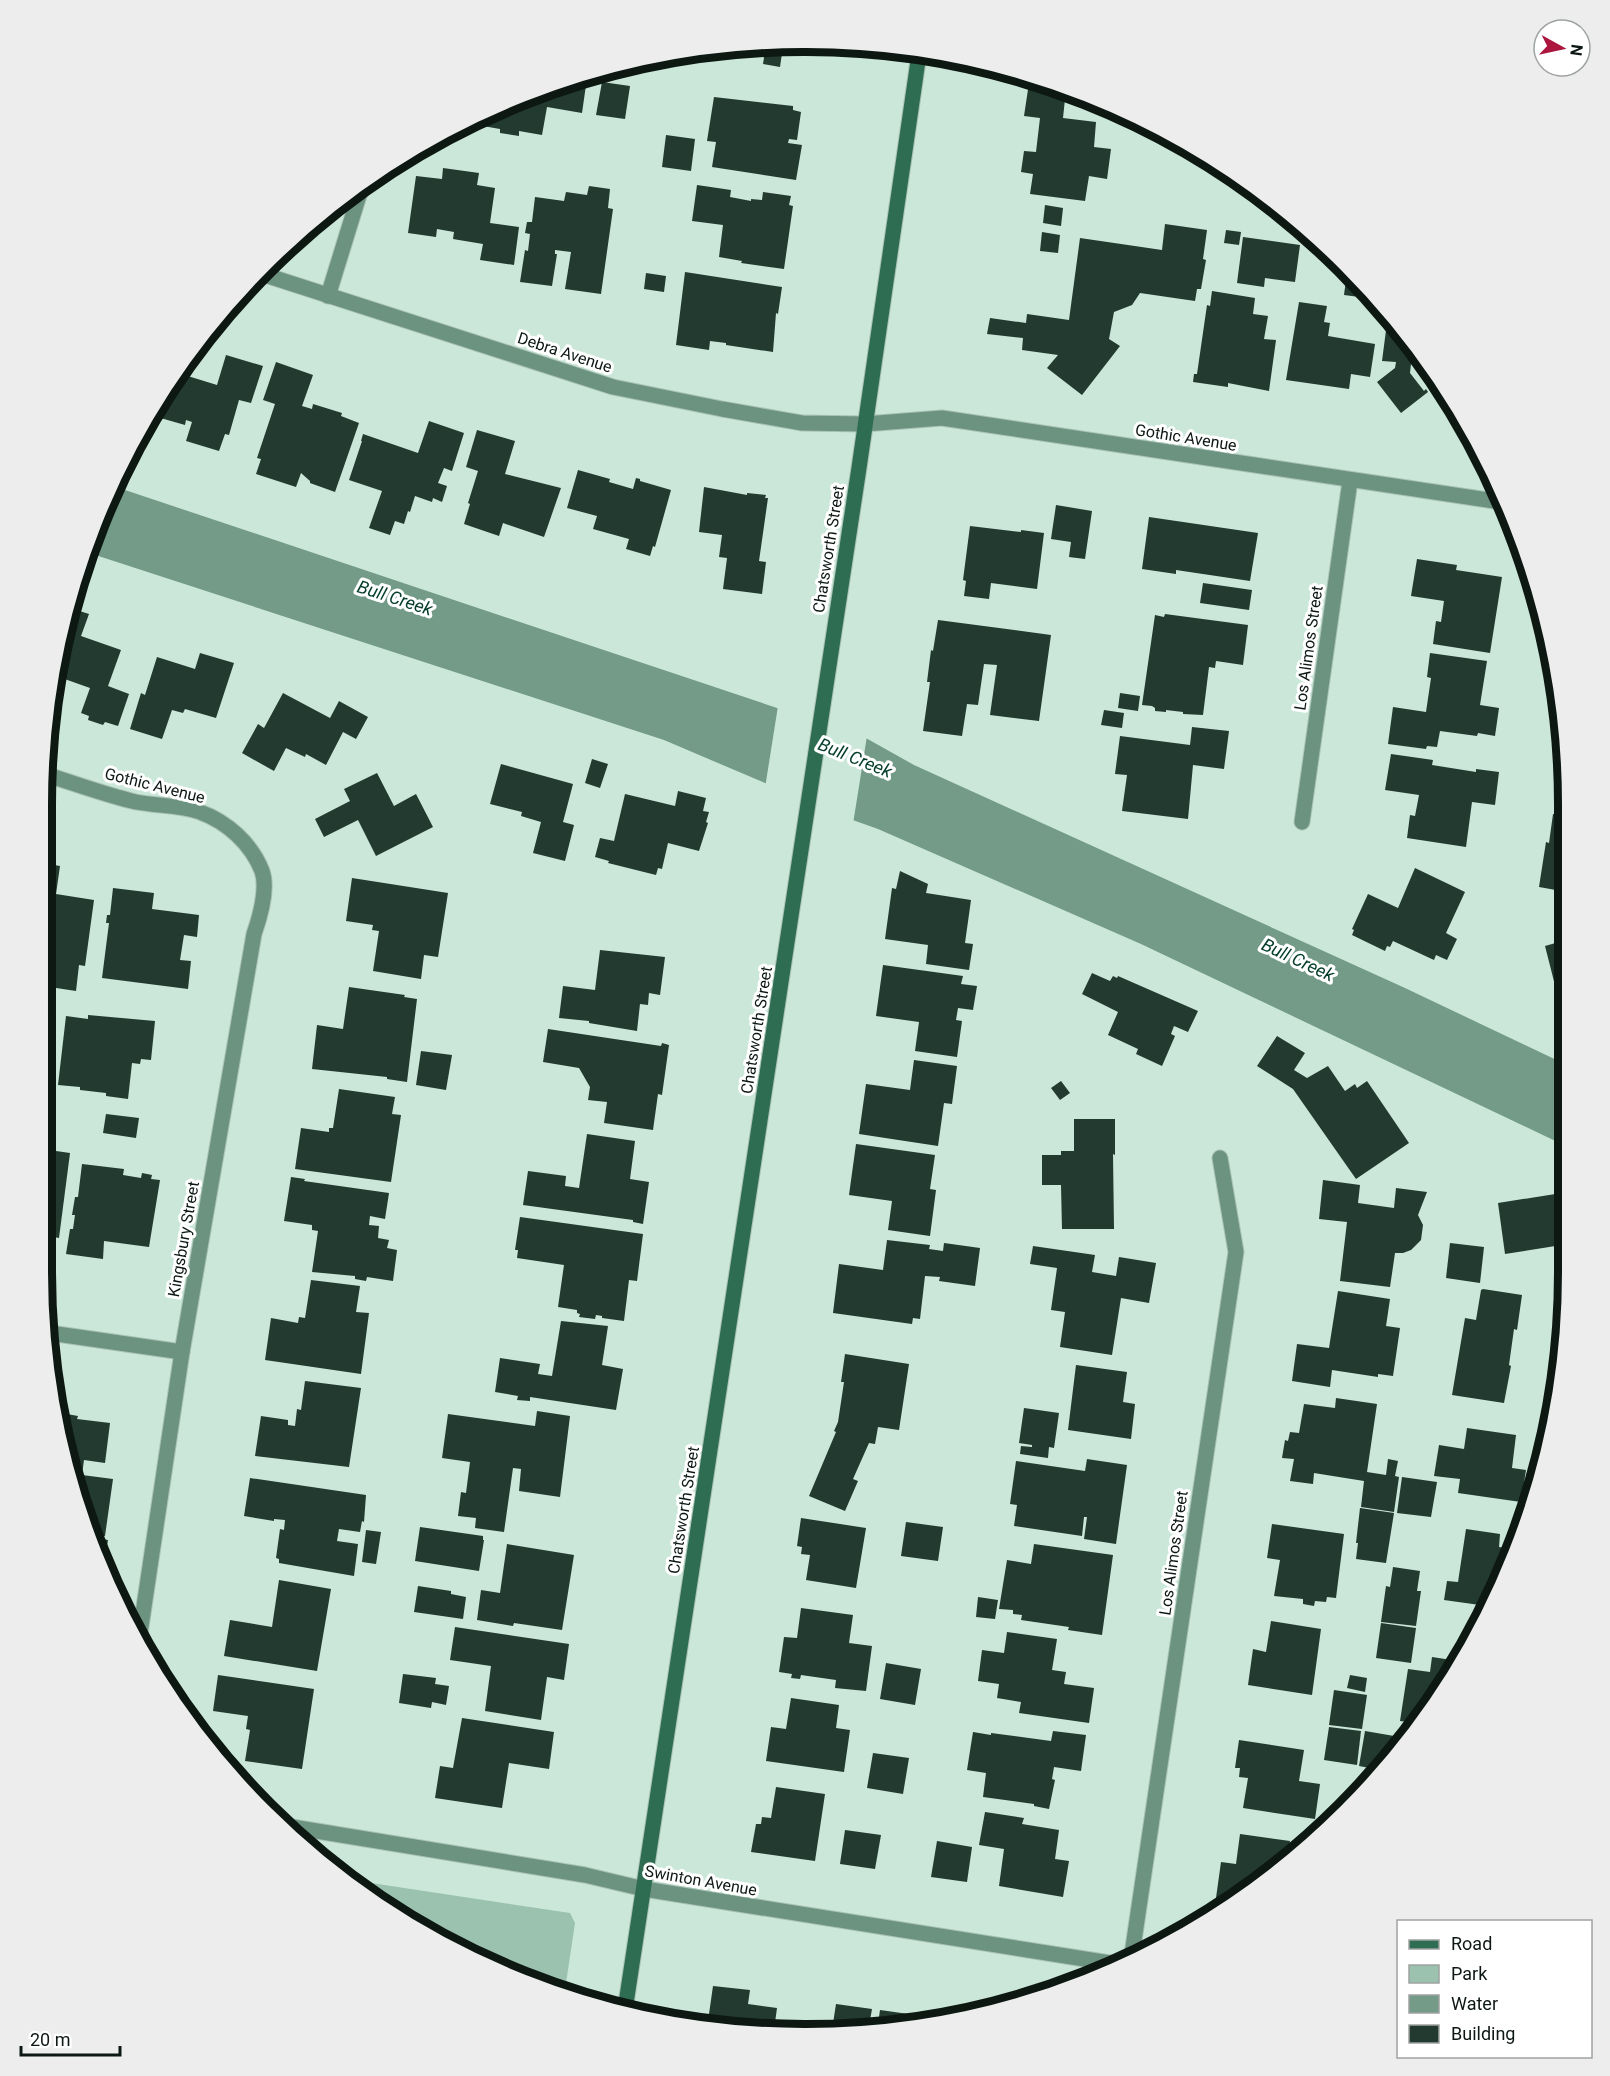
<svg xmlns="http://www.w3.org/2000/svg" width="1610" height="2076" viewBox="0 0 1610 2076" font-family="Roboto,sans-serif">
	<rect width="100%" height="100%" fill="#cbe7d9"/>
	<path fill="#9ac2af" d="M358,1881L570,1913L575,1923L565,1990L424,1932Z"/>
	<path fill="#739b88" d="M116,487L864,737L914,765L1405,988L1567,1065L1568,1147L1141,944L878,829L847,818L664,740L86,552Z"/>
	<path fill="#cbe7d9" d="M778,706L867,736L853,824L765,788Z"/>
	<g fill="#223a2f">
		<path d="M783,46L780,67L763,64L765,51L754,49V52L734,49Z"/>
		<path d="M564,82L586,85L582,113L547,107L542,135L519,131V136L500,133V129L477,125L478,120Z"/>
		<path d="M602,82L630,86L625,119L596,115Z"/>
		<path d="M1029,83L1049,86L1091,101L1065,99L1063,118L1096,122L1094,147L1111,149L1107,179L1089,176L1085,201L1030,194L1033,174L1021,172L1024,151L1036,152L1040,118L1024,116Z"/>
		<path d="M714,97L793,106V110L801,112L797,140L789,139L788,143L802,145L796,180L712,167L716,142L707,141Z"/>
		<path d="M666,135L695,139L691,171L662,167Z"/>
		<path d="M443,168L479,173L477,185L495,188L490,223L519,227L514,265L480,260L483,244L453,239L454,232L437,229L436,237L408,233L416,176L442,179Z"/>
		<path d="M1229,174L1237,179L1245,185L1228,182Z"/>
		<path d="M697,185L731,190L730,197L751,201V199L762,200L763,192L791,196L789,205L793,206L784,269L741,263L742,261L719,257L723,225L692,221Z"/>
		<path d="M589,186L610,189L608,208L613,209L601,294L565,289L571,252L555,250V254H557L552,286L520,282L525,250L528,251L530,234L525,233L527,222H532L535,197L564,201L566,192L587,195Z"/>
		<path d="M1045,205L1063,208L1061,226L1043,223Z"/>
		<path d="M1165,224L1207,230L1203,259L1206,260L1201,289H1197L1195,301L1140,293L1132,305L1114,312L1109,339L1120,346L1082,395L1047,368L1058,355L1022,350L1023,338L987,334L990,318L1026,323L1027,314L1069,320L1080,238L1162,250Z"/>
		<path d="M1226,230L1241,232L1239,245L1224,243Z"/>
		<path d="M1042,232L1060,235L1058,253L1040,251Z"/>
		<path d="M1243,237L1300,245L1295,282L1265,278L1264,287L1237,283Z"/>
		<path d="M685,272L782,287L778,314L776,313L773,352L726,345V343L710,341L709,350L676,345Z"/>
		<path d="M1347,272L1374,298L1375,299L1344,295Z"/>
		<path d="M646,273L666,276L664,292L644,289Z"/>
		<path d="M1212,291L1255,298L1253,314L1268,316L1264,339L1276,340L1269,391L1228,383V387L1193,382L1194,374H1197L1207,305L1210,306Z"/>
		<path d="M1299,302L1327,306L1324,322L1330,323L1328,336L1375,344L1370,377L1351,374L1349,389L1286,380Z"/>
		<path d="M1388,315L1425,366L1411,364L1410,373L1424,391L1426,389L1428,392L1401,413L1377,382L1395,368L1396,362L1382,361Z"/>
		<path d="M226,355L263,366L251,403L239,400L229,435L225,434L219,451L186,441L192,422L186,420L185,425L150,415L178,373L217,385Z"/>
		<path d="M276,362L313,375L302,406L312,409L313,404L342,413L341,416L359,423L335,492L310,483V481L301,473L296,487L256,474L261,459L257,458L275,404L263,400Z"/>
		<path d="M429,421L464,433L452,471L444,468L438,483L447,486L442,502L433,498L432,502L415,496L410,512L408,511L404,524L395,521L390,535L369,528L382,491L349,480L362,441H361L363,434L418,453Z"/>
		<path d="M477,430L515,441L505,474L561,488L544,537L503,523L499,536L464,524L470,504L468,503L478,471L466,467Z"/>
		<path d="M578,470L610,479L609,482L633,489L636,478L640,479V481L671,490L655,547L653,546L650,556L626,549L629,539L593,529L597,516L567,508Z"/>
		<path d="M704,487L747,495V493L766,495L765,498H768L759,561L766,562L762,594L723,589L727,558L719,557L722,535L699,532Z"/>
		<path d="M1056,505L1092,511L1085,559L1069,557L1071,542L1051,539Z"/>
		<path d="M1149,517L1258,533L1250,581L1176,570V574L1142,569Z"/>
		<path d="M970,526L1021,532V530L1044,533L1037,589L991,583L989,599L964,596L966,581L963,580Z"/>
		<path d="M1417,559L1457,565L1456,570L1502,577L1490,653L1433,644L1436,621L1441,622L1444,601L1411,596Z"/>
		<path d="M1203,583L1252,590L1249,610L1200,603Z"/>
		<path d="M73,609L89,614L81,636L121,650L108,686L129,694L118,726L105,722L103,725L88,720L89,716L81,713L90,688L59,677Z"/>
		<path d="M1165,614L1248,625L1243,665L1216,661L1215,668L1209,667L1203,715L1183,714V712L1166,710V712L1155,711V708L1152,706L1142,705L1155,615L1164,617Z"/>
		<path d="M938,620L1051,635L1039,721L990,715L997,665L984,664L978,705L967,704L962,736L923,731L930,682H927L931,650L933,651Z"/>
		<path d="M200,653L234,663L216,718L185,709L183,713L172,710L162,739L130,729L141,693L145,695L157,657L195,669Z"/>
		<path d="M1430,653L1487,661L1480,705L1499,708L1495,736L1478,733L1477,736L1440,731L1437,747L1427,746L1426,749L1388,744L1393,707L1426,712L1431,678L1427,677Z"/>
		<path d="M283,693L330,718L339,701L368,717L356,739L343,732L326,765L306,754L305,757L286,748L274,771L242,753L258,724L264,728Z"/>
		<path d="M1120,693L1140,696L1138,711L1118,708Z"/>
		<path d="M1104,710L1124,713L1122,728L1101,725Z"/>
		<path d="M1192,727L1229,731L1224,769L1193,765L1188,819L1122,811L1127,775L1115,774L1120,736L1190,745Z"/>
		<path d="M1391,754L1433,760L1432,765L1476,772V769L1499,772L1495,805L1472,802L1466,847L1407,838L1410,815L1415,816L1419,795L1385,790Z"/>
		<path d="M592,759L608,764L600,788L585,783Z"/>
		<path d="M501,764L573,784L563,822L574,825L565,861L533,853L541,822L521,816L522,812L490,804Z"/>
		<path d="M377,773L394,806L416,794L433,827L376,856L358,820L324,837L315,819L350,801L344,789Z"/>
		<path d="M678,791L706,798L703,811L709,812L706,822L708,823L699,851L668,843L662,869L658,868L656,875L608,863L609,861L595,857L600,838L614,841L625,794L675,806Z"/>
		<path d="M1553,814L1567,816V892L1539,887L1546,842L1549,843Z"/>
		<path d="M43,863L60,866L56,894L94,900L85,966L79,965L76,991L43,986Z"/>
		<path d="M1415,868L1465,892L1446,933L1457,939L1447,960L1436,955L1434,960L1393,941L1390,947L1387,946L1385,951L1352,935L1354,930L1352,929L1368,894L1398,908Z"/>
		<path d="M900,871L928,884L926,893L971,900L965,943L973,944L969,970L926,964L928,945L885,939L892,888L896,889Z"/>
		<path d="M352,878L448,893L438,957L424,955L421,979L373,971L379,931L372,930L373,925L346,921Z"/>
		<path d="M113,888L154,893L152,909L199,915L197,937L184,935L180,960L191,961L188,989L102,978L109,923H106L107,915H110Z"/>
		<path d="M1567,919V999L1559,1001L1545,946L1559,942L1554,923Z"/>
		<path d="M600,950L665,957L660,995L649,993L648,1005L640,1004L637,1031L589,1023V1021L559,1018L563,986L595,990Z"/>
		<path d="M883,965L963,976L961,984L977,986L973,1010L958,1008L956,1020L962,1021L957,1057L915,1051L919,1022L876,1016Z"/>
		<path d="M1092,973L1110,981L1113,976L1117,978L1118,976L1198,1011L1188,1032L1174,1026L1171,1034L1175,1036L1162,1066L1136,1054L1138,1049L1108,1035L1118,1012L1082,994Z"/>
		<path d="M349,987L405,995L404,997L417,999L407,1082L387,1079V1077L312,1069L317,1025L343,1029Z"/>
		<path d="M88,1015L155,1021L151,1060L141,1059L140,1064L132,1063L128,1099L106,1096V1093L80,1090V1087L58,1085L66,1016L88,1019Z"/>
		<path d="M548,1029L661,1046L662,1043L669,1045L662,1095L658,1094L653,1130L604,1123L607,1102L588,1100L590,1087L579,1068L543,1062Z"/>
		<path d="M1277,1036L1305,1053L1294,1070L1307,1078L1328,1066L1345,1091L1355,1084L1357,1088L1367,1081L1409,1143L1356,1179L1293,1089L1257,1066Z"/>
		<path d="M421,1051L452,1055L446,1090L416,1085Z"/>
		<path d="M914,1060L957,1066L952,1104L944,1103L938,1146L859,1134L866,1084L910,1090Z"/>
		<path d="M1061,1081L1070,1093L1060,1100L1051,1088Z"/>
		<path d="M339,1089L395,1097L392,1114L401,1115L391,1182L295,1169L301,1128L329,1132V1128H333Z"/>
		<path d="M106,1114L139,1118L136,1138L103,1133Z"/>
		<path d="M1074,1119H1115V1155L1113,1154L1114,1229H1062L1061,1185H1042V1155H1061V1151H1074Z"/>
		<path d="M587,1134L635,1141L630,1179L649,1182L643,1224L633,1222V1220L523,1205L528,1171L566,1176L565,1186L579,1188Z"/>
		<path d="M856,1144L935,1155L930,1189L936,1190L930,1236L888,1230L892,1201L849,1195Z"/>
		<path d="M42,1149L70,1153L59,1238L42,1235Z"/>
		<path d="M82,1164L124,1169L123,1175L141,1178L142,1173L152,1175L151,1179L160,1180L149,1247L104,1241L103,1259L66,1254L70,1229H73L75,1215H72L75,1197H78Z"/>
		<path d="M291,1177L305,1179L304,1181L389,1193L385,1219L370,1216L369,1225L379,1226L378,1238L389,1240L387,1248L397,1250L393,1281L367,1277L366,1281L355,1279V1276L312,1272L318,1231L312,1230V1225L284,1221Z"/>
		<path d="M1323,1180L1360,1185L1358,1203L1394,1208L1396,1188L1427,1192L1418,1215L1423,1225L1421,1240L1411,1250L1403,1253H1395L1390,1287L1340,1281L1347,1222L1319,1219Z"/>
		<path d="M1568,1192V1244L1505,1254L1498,1203Z"/>
		<path d="M520,1217L643,1234L637,1281L629,1280L624,1321L602,1318V1316L596,1315L595,1319L579,1317L580,1314L577,1313V1310L558,1307L564,1265L517,1258L518,1250H515Z"/>
		<path d="M887,1240L930,1245L929,1249L943,1251L944,1243L980,1248L975,1286L939,1281L940,1277L925,1276L920,1319L913,1318L912,1324L833,1313L839,1264L883,1270Z"/>
		<path d="M1450,1243L1484,1247L1480,1283L1446,1278Z"/>
		<path d="M1033,1246L1095,1255L1092,1272L1116,1276L1119,1257L1156,1263L1149,1303L1121,1298L1112,1355L1060,1347L1065,1312L1051,1310L1057,1268L1030,1264Z"/>
		<path d="M311,1280L360,1286L356,1312L369,1313L361,1374L265,1360L271,1318L298,1323L299,1317L305,1318Z"/>
		<path d="M1483,1289L1522,1295L1517,1330L1514,1329L1509,1365L1511,1366L1504,1403L1452,1395L1465,1318L1476,1320L1481,1290Z"/>
		<path d="M1338,1291L1390,1299L1386,1326L1400,1328L1393,1376L1378,1374V1377L1332,1370L1330,1387L1292,1381L1297,1344L1329,1348Z"/>
		<path d="M561,1321L608,1326L602,1365L623,1369L616,1410L530,1397V1401L517,1400L518,1396L495,1392L500,1358L540,1364L538,1374L552,1376Z"/>
		<path d="M845,1354L909,1364L899,1430L878,1427L875,1444L869,1443L853,1479L858,1481L845,1511L809,1496L836,1432L834,1431L838,1422L844,1382H841Z"/>
		<path d="M1076,1365L1127,1372L1123,1402L1135,1404L1131,1439L1068,1430Z"/>
		<path d="M305,1381L361,1388L349,1467L255,1456L261,1416L288,1420V1425L295,1426L297,1409L301,1410Z"/>
		<path d="M1336,1398L1377,1404L1367,1472L1386,1475L1388,1459L1398,1461L1395,1476L1399,1477L1394,1512L1361,1507L1364,1481L1314,1473L1313,1484L1290,1481L1294,1459L1282,1458L1285,1440L1288,1441L1290,1432L1299,1433L1304,1404L1335,1408Z"/>
		<path d="M1024,1408L1059,1413L1054,1448L1049,1447L1048,1458L1020,1454L1021,1446L1032,1447V1445L1019,1443Z"/>
		<path d="M537,1411L570,1416L560,1497L519,1491L521,1469L513,1468L504,1532L475,1528L476,1518L458,1516L461,1492L466,1493L470,1462L442,1458L448,1414L535,1426Z"/>
		<path d="M61,1413L78,1416L77,1419L110,1423L105,1463L84,1460L82,1475L113,1479L105,1536L95,1535L68,1469Z"/>
		<path d="M1467,1428L1516,1435L1512,1468L1526,1470L1521,1502L1458,1493L1460,1479L1434,1476L1439,1445L1464,1449Z"/>
		<path d="M1087,1459L1127,1465L1116,1544L1084,1539L1087,1517H1084L1082,1536L1014,1526L1017,1505L1010,1504L1016,1461L1085,1471Z"/>
		<path d="M1402,1477L1437,1482L1431,1517L1397,1513Z"/>
		<path d="M250,1478L366,1495L364,1522L362,1521L360,1532L339,1529L337,1541L358,1544L354,1576L279,1563V1559L276,1558L280,1529L284,1530L285,1520L274,1519V1521L244,1516Z"/>
		<path d="M1360,1508L1394,1513L1386,1563L1356,1559L1358,1543H1356Z"/>
		<path d="M801,1518L866,1528L856,1588L806,1580L810,1555L801,1554L802,1547L797,1546Z"/>
		<path d="M906,1522L943,1527L938,1561L901,1556Z"/>
		<path d="M1272,1524L1344,1534L1336,1598L1327,1597L1326,1602L1315,1601L1314,1606L1303,1604V1599L1274,1596L1280,1560L1267,1558Z"/>
		<path d="M420,1527L483,1536V1540H484L479,1571L415,1561Z"/>
		<path d="M1466,1529L1500,1534L1499,1547L1514,1549L1510,1563L1487,1606L1444,1600L1447,1581L1458,1582Z"/>
		<path d="M366,1530L381,1532L376,1564L362,1562Z"/>
		<path d="M97,1538L108,1540L105,1558V1557Z"/>
		<path d="M507,1544L574,1555L562,1630L514,1623L513,1626L477,1620L481,1590L500,1593Z"/>
		<path d="M1034,1544L1113,1555L1102,1635L1068,1630L1069,1627L1021,1620L1022,1615L1013,1614V1610L999,1609L1007,1560L1031,1564Z"/>
		<path d="M1393,1567L1420,1571L1417,1591H1421L1416,1626L1381,1622L1386,1586L1390,1587Z"/>
		<path d="M279,1580L331,1589L317,1671L224,1656L230,1620L272,1627Z"/>
		<path d="M418,1586L451,1591V1594L466,1597L463,1619L414,1612Z"/>
		<path d="M978,1597L998,1600L995,1619L976,1617Z"/>
		<path d="M801,1608L853,1615L849,1643L872,1646L866,1691L835,1688L836,1680L801,1675L800,1679L791,1678L792,1674L779,1672L784,1637L797,1638Z"/>
		<path d="M1271,1621L1321,1629L1312,1695L1248,1685L1253,1649L1266,1652Z"/>
		<path d="M1381,1623L1416,1628L1411,1663L1376,1658Z"/>
		<path d="M455,1627L569,1644L564,1680L547,1677L541,1720L485,1711L491,1666L450,1660Z"/>
		<path d="M1007,1632L1057,1639L1052,1670L1066,1672L1064,1684L1094,1688L1089,1723L1019,1713L1021,1702L997,1698L999,1684L978,1681L982,1650L1004,1653Z"/>
		<path d="M1432,1657L1458,1661L1439,1695L1415,1723L1400,1721L1408,1669L1430,1672Z"/>
		<path d="M886,1663L921,1669L915,1705L880,1699Z"/>
		<path d="M403,1674L436,1678L435,1684L449,1686L446,1705L432,1702L431,1708L399,1703Z"/>
		<path d="M218,1675L314,1689L302,1769L245,1761L250,1730L246,1729L248,1716L213,1711Z"/>
		<path d="M1350,1675L1367,1678L1365,1692L1347,1688Z"/>
		<path d="M1334,1690L1367,1695L1362,1729L1329,1725Z"/>
		<path d="M791,1698L839,1705L836,1728L850,1730L844,1772L766,1761L771,1727L786,1729Z"/>
		<path d="M462,1718L554,1732L549,1769L509,1763L502,1808L435,1798L440,1766L453,1768Z"/>
		<path d="M1329,1727L1361,1731L1357,1765L1324,1760Z"/>
		<path d="M1053,1731L1086,1735L1081,1771L1054,1767L1052,1779L1055,1780L1049,1809L1034,1806V1804L983,1797L986,1773L967,1770L973,1732L991,1735V1733L1051,1741Z"/>
		<path d="M1365,1731L1400,1737L1399,1741L1375,1769L1359,1766Z"/>
		<path d="M1239,1740L1304,1750L1299,1781L1320,1784L1315,1819L1243,1808L1248,1778L1239,1777L1240,1768H1235Z"/>
		<path d="M873,1753L909,1758L903,1794L867,1788Z"/>
		<path d="M776,1787L825,1794L815,1861L751,1852L756,1824H761L762,1817L771,1818Z"/>
		<path d="M985,1812L1024,1818L1022,1824L1059,1830L1055,1859L1069,1861L1063,1897L999,1886L1004,1849L979,1845Z"/>
		<path d="M845,1830L881,1835L875,1869L840,1864Z"/>
		<path d="M1240,1834L1290,1841L1288,1859L1231,1900L1216,1898L1221,1862L1236,1864Z"/>
		<path d="M937,1841L972,1847L967,1882L931,1877Z"/>
		<path d="M713,1986L750,1990L748,2004L777,2008L774,2030L708,2021Z"/>
		<path d="M836,2004L872,2009L869,2026L832,2030Z"/>
		<path d="M880,2010L916,2015L915,2019L878,2024Z"/>
		<path d="M788,2026L822,2031V2032L805,2034L787,2032Z"/>
	</g>
	<g fill="none" stroke-linecap="round" stroke-linejoin="round">
		<defs>
			<g id="minor">
				<path d="M328,296L361,189"/>
				<path d="M44,774C74,783 105,795 136,802C157,806 179,805 200,812C227,822 251,843 262,871C268,888 260,917 254,934L182,1352L139,1640"/>
				<path d="M1302,822L1350,481"/>
				<path d="M50,1333L182,1352"/>
				<path d="M286,1826L585,1875L644,1889L1110,1963"/>
				<path d="M1132,1954L1236,1252L1220,1158"/>
			</g>
			<path id="tertiary" d="M262,274L613,387L722,409L802,423L865,424L942,418L1501,502"/>
			<path id="secondary" d="M625,2010L859,468L919,54"/>
		</defs>
		<use href="#minor" stroke="#a9c2b5" stroke-width="17"/>
		<use href="#tertiary" stroke="#a9c2b5" stroke-width="17"/>
		<use href="#secondary" stroke="#a9c2b5" stroke-width="17"/>
		<use href="#minor" stroke="#6c9280" stroke-width="15"/>
		<use href="#tertiary" stroke="#6c9280" stroke-width="15"/>
		<use href="#secondary" stroke="#2f6d53" stroke-width="15"/>
	</g>
	<g text-anchor="middle" stroke-width="6" stroke-linejoin="round" paint-order="stroke">
		<g font-size="16" fill="#0d1813" stroke="#fff">
			<text transform="translate(565 352) rotate(18)" y="6">Debra Avenue</text>
			<text transform="translate(1186 437) rotate(9)" y="6">Gothic Avenue</text>
			<text transform="translate(828 549) rotate(-81)" y="6">Chatsworth Street</text>
			<text transform="translate(1308 648) rotate(-82)" y="6">Los Alimos Street</text>
			<text transform="translate(155 785) rotate(14)" y="6">Gothic Avenue</text>
			<text transform="translate(756 1030) rotate(-81)" y="6">Chatsworth Street</text>
			<text transform="translate(183 1239) rotate(-80)" y="6">Kingsbury Street</text>
			<text transform="translate(683 1510) rotate(-81)" y="6">Chatsworth Street</text>
			<text transform="translate(1173 1553) rotate(-82)" y="6">Los Alimos Street</text>
			<text transform="translate(701 1880) rotate(10)" y="6">Swinton Avenue</text>
		</g>
		<g font-size="18" font-style="italic" fill="#033d29" stroke="#fff">
			<text transform="translate(395 598) rotate(18)" y="6">Bull Creek</text>
			<text transform="translate(855 758) rotate(22)" y="6">Bull Creek</text>
			<text transform="translate(1298 960) rotate(25)" y="6">Bull Creek</text>
		</g>
	</g>
	<path d="M0 0H1610V2076H0ZM804 52H806A752 752 0 0 1 1558 804V1272A752 752 0 0 1 806 2024H804A752 752 0 0 1 52 1272V804A752 752 0 0 1 804 52Z" fill="#ecedec" fill-rule="evenodd"/>
	<path fill="none" stroke="#0d1813" stroke-width="8" d="M804 52H806A752 752 0 0 1 1558 804V1272A752 752 0 0 1 806 2024H804A752 752 0 0 1 52 1272V804A752 752 0 0 1 804 52Z"/>
	<rect x="1397" y="1920" width="195" height="138" fill="#ffffff" stroke="#9ea3a1" stroke-width="1.5"/>
	<rect x="1409" y="1940" width="30" height="9" fill="#2f6d53" stroke="#9ea3a1" stroke-width="1.5"/>
	<text x="1451" y="1950" font-size="18" fill="#0d1813">Road</text>
	<rect x="1409" y="1965" width="30" height="18" fill="#9ac2af" stroke="#9ea3a1" stroke-width="1.5"/>
	<text x="1451" y="1980" font-size="18" fill="#0d1813">Park</text>
	<rect x="1409" y="1995" width="30" height="18" fill="#739b88" stroke="#9ea3a1" stroke-width="1.5"/>
	<text x="1451" y="2010" font-size="18" fill="#0d1813">Water</text>
	<rect x="1409" y="2025" width="30" height="18" fill="#223a2f" stroke="#9ea3a1" stroke-width="1.5"/>
	<text x="1451" y="2040" font-size="18" fill="#0d1813">Building</text>
	<g transform="translate(1562 48) rotate(98)"><circle r="28" fill="#ffffff" stroke="#9ea3a1" stroke-width="1.5"/>
	<path d="M0-4.5L10 22L0 15L-10 22Z" fill="#ab153e"/>
	<text y="-9" font-size="16" font-weight="bold" text-anchor="middle" fill="#0d1813">N</text>
	</g>
	<path d="M21 2046v9h99v-9" fill="none" stroke="#0d1813" stroke-width="3"/>
	<text x="30" y="2046" font-size="18" fill="#0d1813" stroke="#ffffff" stroke-width="4.5" paint-order="stroke">20 m</text>
</svg>
